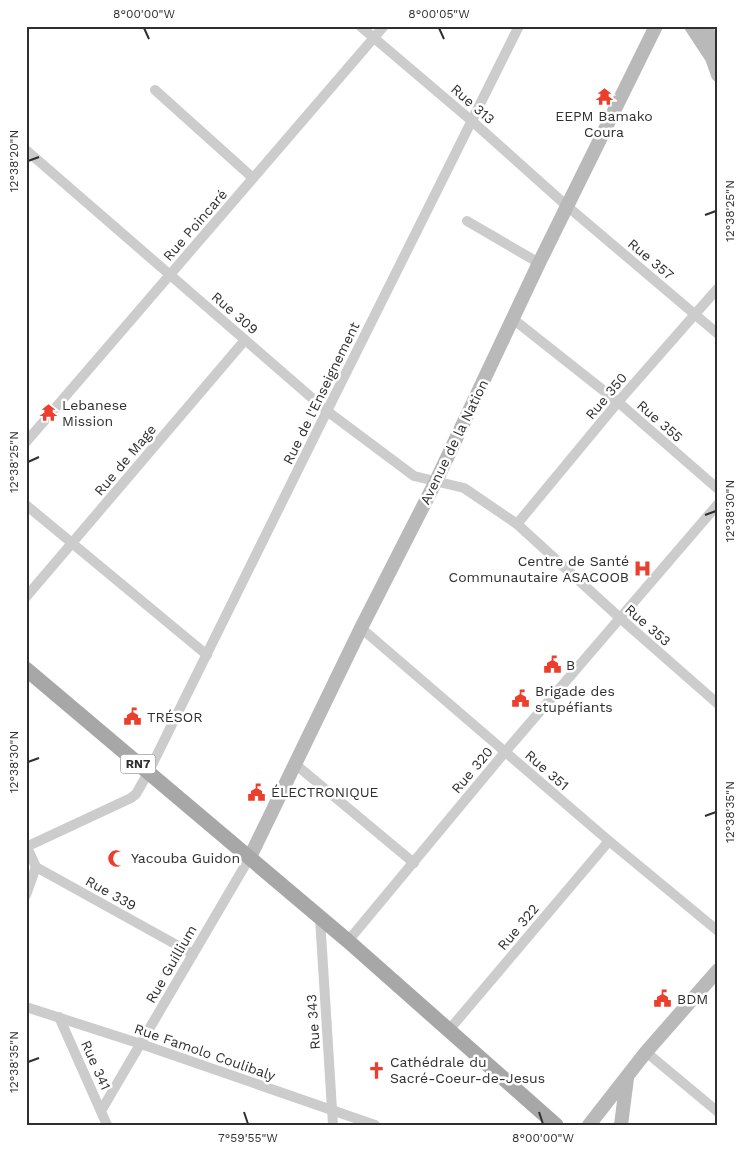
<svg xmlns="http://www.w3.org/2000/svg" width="744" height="1151" viewBox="0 0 744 1151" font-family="'Work Sans',sans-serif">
	<rect width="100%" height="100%" fill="#fff"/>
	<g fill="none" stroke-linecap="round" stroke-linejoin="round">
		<g stroke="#ccc" stroke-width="10">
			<path d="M360,26L473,122L567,206L718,334"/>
			<path d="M155,90L253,178"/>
			<path d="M26,150L327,411L414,476L464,488L517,524L620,618L718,704"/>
			<path d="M467,221L539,263"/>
			<path d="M513,319L618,402L718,489"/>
			<path d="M26,442L384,26"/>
			<path d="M26,505L207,655"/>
			<path d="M517,524L618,402L718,288"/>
			<path d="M26,597L245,340"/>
			<path d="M361,628L609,841L718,931"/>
			<path d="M295,764L414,863"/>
			<path d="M26,845L36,867L193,954"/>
			<path d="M26,847L131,798L136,794L148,773L327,411L519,26"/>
			<path d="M26,895L36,867"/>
			<path d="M320,918L333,1125"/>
			<path d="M348,941L505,752L718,504"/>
			<path d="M26,1007L141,1044L375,1125"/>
			<path d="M59,1017L107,1125"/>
			<path d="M449,1030L609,841"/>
			<path d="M646,1052L718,1112"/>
			<path d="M101,1111L250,857"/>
		</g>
		<g stroke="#b9b9b9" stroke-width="14">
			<path d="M691,26L712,58L718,75"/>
			<path d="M707,26L711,52"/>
			<path d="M250,857L361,628L436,481L539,263L656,26"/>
			<path d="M589,1125L646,1052L718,970"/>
			<path d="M621,1125L627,1078"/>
		</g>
		<path stroke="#a7a7a7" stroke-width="15" d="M26,669L348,941L556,1125"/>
	</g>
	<path fill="none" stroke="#2f2f2f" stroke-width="2" d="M144,28L149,39M439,28L444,39M28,161L39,157M705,215L716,211M28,462L39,457M705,515L716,511M28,762L39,758M705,816L716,812M28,1062L39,1058M244,1112L248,1124M539,1112L543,1124"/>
	<defs>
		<symbol id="temple-bare" viewBox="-9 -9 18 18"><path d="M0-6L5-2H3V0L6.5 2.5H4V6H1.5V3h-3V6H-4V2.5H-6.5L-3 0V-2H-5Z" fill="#ec3e2c" stroke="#fff" stroke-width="2.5" paint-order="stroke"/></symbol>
		<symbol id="hospital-bare" viewBox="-9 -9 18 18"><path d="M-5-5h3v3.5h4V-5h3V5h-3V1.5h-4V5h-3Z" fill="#ec3e2c" stroke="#fff" stroke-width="2.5" paint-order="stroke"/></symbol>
		<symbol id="civic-bare" viewBox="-9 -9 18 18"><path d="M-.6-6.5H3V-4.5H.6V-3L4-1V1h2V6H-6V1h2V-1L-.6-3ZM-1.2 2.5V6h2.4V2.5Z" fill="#ec3e2c" stroke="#fff" stroke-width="2.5" paint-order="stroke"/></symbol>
		<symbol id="mosque-bare" viewBox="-9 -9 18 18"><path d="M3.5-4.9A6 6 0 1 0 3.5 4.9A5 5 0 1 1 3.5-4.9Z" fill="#ec3e2c" stroke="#fff" stroke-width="2.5" paint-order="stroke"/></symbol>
		<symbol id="church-bare" viewBox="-9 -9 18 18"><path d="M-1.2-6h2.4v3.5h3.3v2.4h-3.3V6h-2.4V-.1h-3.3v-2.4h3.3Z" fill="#ec3e2c" stroke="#fff" stroke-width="2.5" paint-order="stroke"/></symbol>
	</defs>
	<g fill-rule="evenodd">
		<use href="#temple-bare" x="592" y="84" width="25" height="25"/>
		<use href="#temple-bare" x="36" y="400" width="25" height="25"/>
		<use href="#hospital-bare" x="630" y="556" width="25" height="25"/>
		<use href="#civic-bare" x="540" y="652" width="25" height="25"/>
		<use href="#civic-bare" x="508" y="686" width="25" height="25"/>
		<use href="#civic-bare" x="120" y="704" width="25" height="25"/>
		<use href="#civic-bare" x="244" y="780" width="25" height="25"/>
		<use href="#mosque-bare" x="104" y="846" width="25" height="25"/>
		<use href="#civic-bare" x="650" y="986" width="25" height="25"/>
		<use href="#church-bare" x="364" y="1058" width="25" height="25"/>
	</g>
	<g text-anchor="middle" stroke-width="5" stroke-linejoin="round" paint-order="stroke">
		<rect fill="#fff" stroke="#6d6d6d" stroke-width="1" x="120.5" y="754.5" width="35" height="19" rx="4"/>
		<g font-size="12" font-weight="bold" fill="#2f2f2f">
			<text x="138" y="768">RN7</text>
		</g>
		<g font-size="14" fill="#2f2f2f" stroke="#fff">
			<text transform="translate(473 104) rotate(41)" y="5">Rue 313</text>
			<text transform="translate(195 225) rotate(-49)" y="5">Rue Poincaré</text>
			<text transform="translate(651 259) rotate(40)" y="5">Rue 357</text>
			<text transform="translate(235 313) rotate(41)" y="5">Rue 309</text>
			<text transform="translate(321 393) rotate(-64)" y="5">Rue de l'Enseignement</text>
			<text transform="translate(606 396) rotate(-50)" y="5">Rue 350</text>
			<text transform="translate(660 421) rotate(41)" y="5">Rue 355</text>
			<text transform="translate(454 442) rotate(-64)" y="5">Avenue de la Nation</text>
			<text transform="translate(125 460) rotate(-50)" y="5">Rue de Mage</text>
			<text transform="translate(648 625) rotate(41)" y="5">Rue 353</text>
			<text transform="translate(472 770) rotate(-50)" y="5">Rue 320</text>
			<text transform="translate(547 770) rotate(41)" y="5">Rue 351</text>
			<text transform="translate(111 893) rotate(29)" y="5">Rue 339</text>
			<text transform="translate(518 927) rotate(-50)" y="5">Rue 322</text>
			<text transform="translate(171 964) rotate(-60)" y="5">Rue Guillium</text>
			<text transform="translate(313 1022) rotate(-94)" y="5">Rue 343</text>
			<text transform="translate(205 1052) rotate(19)" y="5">Rue Famolo Coulibaly</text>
			<text transform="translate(96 1065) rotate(66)" y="5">Rue 341</text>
		</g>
		<g font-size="14" fill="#2f2f2f" stroke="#fff" text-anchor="start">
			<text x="604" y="121" text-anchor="middle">EEPM Bamako<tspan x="604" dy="16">Coura</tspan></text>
			<text x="62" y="410">Lebanese<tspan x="62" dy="16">Mission</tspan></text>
			<text x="629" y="566" text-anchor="end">Centre de Santé<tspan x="629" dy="16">Communautaire ASACOOB</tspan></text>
			<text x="566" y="670">B</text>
			<text x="535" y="696">Brigade des<tspan x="535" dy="16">stupéfiants</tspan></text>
			<text x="147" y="722">TRÉSOR</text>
			<text x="271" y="797">ÉLECTRONIQUE</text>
			<text x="131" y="863">Yacouba Guidon</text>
			<text x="677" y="1004">BDM</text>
			<text x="390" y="1067">Cathédrale du<tspan x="390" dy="16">Sacré-Coeur-de-Jesus</tspan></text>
		</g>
	</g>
	<rect width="744" height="1151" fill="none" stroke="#ffffff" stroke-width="55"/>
	<rect x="28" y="28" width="688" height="1096" fill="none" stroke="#2f2f2f" stroke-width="2"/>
	<g font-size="12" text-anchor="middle" fill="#2f2f2f">
		<text x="144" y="18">8°00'00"W</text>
		<text x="439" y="18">8°00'05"W</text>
		<text transform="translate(14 161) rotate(-90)" y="4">12°38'20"N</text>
		<text transform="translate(730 211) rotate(-90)" y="4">12°38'25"N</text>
		<text transform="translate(14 462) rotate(-90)" y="4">12°38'25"N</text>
		<text transform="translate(730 511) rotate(-90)" y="4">12°38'30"N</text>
		<text transform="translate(14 762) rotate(-90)" y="4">12°38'30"N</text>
		<text transform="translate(730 812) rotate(-90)" y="4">12°38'35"N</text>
		<text transform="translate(14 1062) rotate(-90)" y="4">12°38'35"N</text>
		<text x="248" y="1142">7°59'55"W</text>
		<text x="543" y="1142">8°00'00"W</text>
	</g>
</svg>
